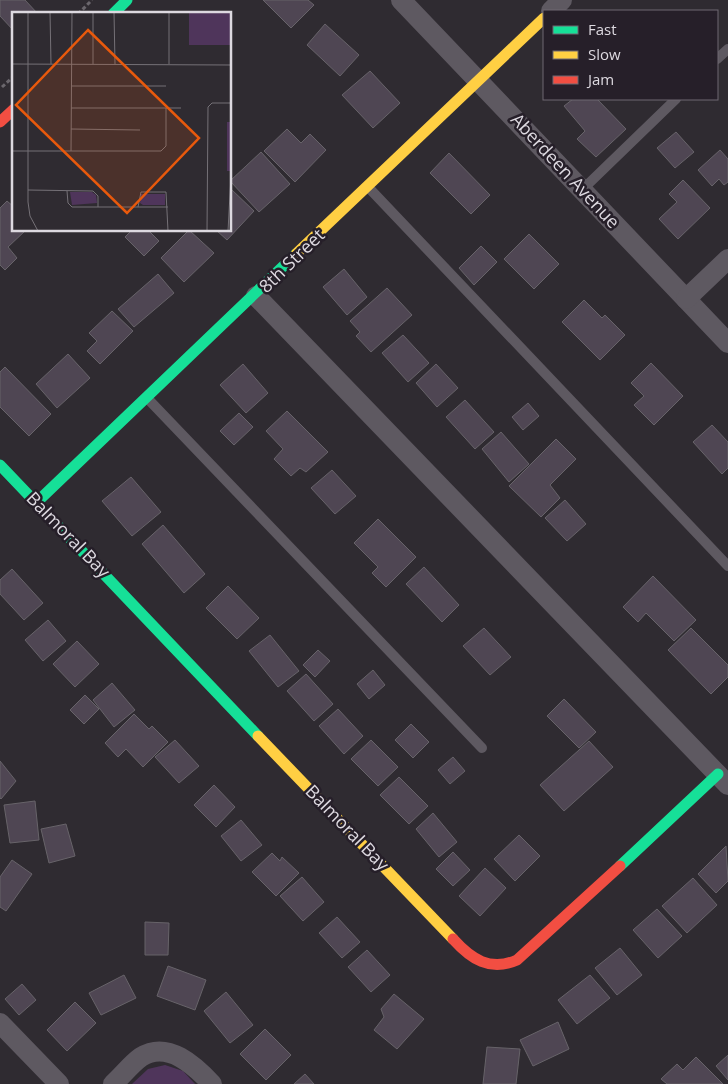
<svg xmlns="http://www.w3.org/2000/svg" width="728" height="1084" viewBox="0 0 728 1084" font-family="'Open Sans',sans-serif">
	<rect width="100%" height="100%" fill="#2f2b31"/>
	<path fill="#4f355b" d="M165,1065L183,1071L195,1084H132L148,1069Z"/>
	<g fill="#4f4653" stroke="#676369">
		<path d="M0,0H25L38,14H14V31L0,16Z"/>
		<path d="M263,0H308L314,5L291,28Z"/>
		<path d="M325,24L359,55L340,76L307,45Z"/>
		<path d="M370,71L400,103L373,128L342,95Z"/>
		<path d="M573,99H597L626,129L596,157L577,139L585,131L564,106Z"/>
		<path d="M287,129L301,143L310,134L326,150L295,182L264,151Z"/>
		<path d="M676,132L694,152L675,168L657,148Z"/>
		<path d="M720,150L728,159V182L724,185L719,179L712,186L698,170Z"/>
		<path d="M261,152L290,184L259,212L230,181Z"/>
		<path d="M449,153L490,195L471,214L430,173Z"/>
		<path d="M683,180L710,208L678,239L659,219L677,202L669,194Z"/>
		<path d="M231,189L254,211L227,240L216,230H230Z"/>
		<path d="M7,201L14,207V230H26L8,247L17,258L5,270L0,265V208Z"/>
		<path d="M132,230H148L159,241L144,256L125,237Z"/>
		<path d="M189,230L214,253L184,282L161,258Z"/>
		<path d="M529,234L559,264L534,289L504,259Z"/>
		<path d="M481,246L497,262L474,285L459,268Z"/>
		<path d="M344,269L367,297L347,315L323,287Z"/>
		<path d="M158,274L174,293L134,327L118,309Z"/>
		<path d="M387,288L412,315L371,352L356,336L360,332L350,321Z"/>
		<path d="M584,300L602,318L605,315L625,335L600,360L562,322Z"/>
		<path d="M112,311L133,331L100,364L87,351L97,341L89,333Z"/>
		<path d="M403,335L429,363L408,382L382,353Z"/>
		<path d="M68,354L90,378L57,408L36,384Z"/>
		<path d="M651,363L683,396L654,425L634,405L644,396L631,383Z"/>
		<path d="M243,364L268,393L246,413L220,385Z"/>
		<path d="M436,364L458,388L437,407L416,383Z"/>
		<path d="M5,367L51,414L29,436L0,407V372Z"/>
		<path d="M465,400L494,432L475,449L446,417Z"/>
		<path d="M528,403L539,416L523,430L512,417Z"/>
		<path d="M287,411L328,452L306,472L300,468L291,476L274,459L283,449L266,431Z"/>
		<path d="M239,413L253,427L234,445L220,431Z"/>
		<path d="M712,425L728,442V468L722,474L693,442Z"/>
		<path d="M501,432L529,464L509,482L482,449Z"/>
		<path d="M556,439L576,459L550,485L560,498L541,517L509,486Z"/>
		<path d="M332,470L356,496L335,514L311,488Z"/>
		<path d="M131,477L161,512L132,536L102,501Z"/>
		<path d="M565,500L586,524L567,541L545,518Z"/>
		<path d="M378,519L416,557L386,587L372,573L378,567L354,543Z"/>
		<path d="M163,525L205,574L184,593L142,544Z"/>
		<path d="M424,567L459,605L442,622L406,584Z"/>
		<path d="M12,569L43,603L24,620L0,594V580Z"/>
		<path d="M653,576L696,620L674,641L646,613L638,622L623,607Z"/>
		<path d="M228,586L259,618L237,639L206,608Z"/>
		<path d="M48,620L66,641L43,661L25,640Z"/>
		<path d="M484,628L511,657L490,675L463,646Z"/>
		<path d="M691,628L728,665V677L711,694L668,650Z"/>
		<path d="M270,635L299,671L278,687L249,651Z"/>
		<path d="M77,641L99,664L75,687L53,664Z"/>
		<path d="M318,650L330,661L315,677L303,665Z"/>
		<path d="M373,670L385,685L369,699L357,684Z"/>
		<path d="M306,674L333,704L314,721L287,691Z"/>
		<path d="M112,683L135,710L114,727L93,700Z"/>
		<path d="M85,695L99,709L84,724L70,710Z"/>
		<path d="M564,699L596,732L579,748L547,716Z"/>
		<path d="M338,709L363,736L344,754L319,726Z"/>
		<path d="M134,714L149,729L152,726L168,742L143,767L126,749L118,757L105,743Z"/>
		<path d="M411,724L429,742L413,758L395,740Z"/>
		<path d="M175,740L199,766L179,783L155,757Z"/>
		<path d="M371,740L398,767L378,786L351,759Z"/>
		<path d="M589,741L613,767L564,811L540,785Z"/>
		<path d="M453,757L465,771L450,784L438,770Z"/>
		<path d="M0,761L16,781L1,799L0,798Z"/>
		<path d="M399,777L428,806L409,824L380,795Z"/>
		<path d="M214,785L235,807L216,827L194,805Z"/>
		<path d="M35,801L39,840L10,843L4,805Z"/>
		<path d="M433,813L457,842L439,857L416,829Z"/>
		<path d="M241,820L262,845L241,861L221,836Z"/>
		<path d="M66,824L75,856L49,863L41,829Z"/>
		<path d="M519,835L540,856L515,881L494,859Z"/>
		<path d="M726,846L728,881L716,893L698,874Z"/>
		<path d="M453,852L470,870L453,886L436,869Z"/>
		<path d="M272,853L280,861L282,857L299,873L276,896L252,872Z"/>
		<path d="M12,860L32,874L6,911L0,907V877Z"/>
		<path d="M485,868L506,888L480,916L459,896Z"/>
		<path d="M302,877L324,902L303,921L280,896Z"/>
		<path d="M693,878L717,905L687,933L662,906Z"/>
		<path d="M657,909L682,936L658,958L633,930Z"/>
		<path d="M337,917L360,942L342,958L319,933Z"/>
		<path d="M145,922L169,923L168,955H145Z"/>
		<path d="M620,948L642,975L617,995L595,968Z"/>
		<path d="M367,950L390,975L371,992L348,967Z"/>
		<path d="M168,966L206,980L195,1010L157,996Z"/>
		<path d="M124,975L136,998L101,1015L89,993Z"/>
		<path d="M590,975L610,998L577,1024L558,1000Z"/>
		<path d="M22,984L36,1000L19,1015L5,999Z"/>
		<path d="M226,992L253,1025L230,1043L204,1011Z"/>
		<path d="M394,994L424,1019L397,1049L374,1030L384,1017L381,1009Z"/>
		<path d="M75,1002L96,1023L67,1051L47,1030Z"/>
		<path d="M558,1022L569,1049L533,1066L520,1040Z"/>
		<path d="M265,1029L291,1055L266,1080L240,1054Z"/>
		<path d="M487,1047L520,1049L516,1084H483Z"/>
		<path d="M728,1055V1080L716,1066Z"/>
		<path d="M696,1057L723,1084H667L661,1079L677,1064L683,1070Z"/>
		<path d="M305,1074L314,1084H294Z"/>
	</g>
	<g fill="none" stroke-linecap="round" stroke-linejoin="round">
		<g stroke="#6b676d" stroke-width="3" stroke-dasharray="4 2.5" stroke-linecap="butt">
			<path d="M78,14L92,0"/>
			<path d="M2,87L14,76"/>
		</g>
		<g stroke="#5e5961" stroke-width="10">
			<path d="M717,59L728,49"/>
			<path d="M369,188L728,566"/>
			<path d="M583,189L676,99"/>
			<path d="M148,399L482,748"/>
		</g>
		<g stroke="#5e5961" stroke-width="20">
			<path d="M401,0L728,343"/>
			<path d="M551,11L562,0"/>
			<path d="M256,296L728,785"/>
			<path d="M686,299L728,259"/>
			<path d="M0,1023L59,1084"/>
			<path d="M113,1084C122,1076 131,1064 141,1057C168,1040 195,1066 212,1084"/>
		</g>
		<g stroke="#16e098" stroke-width="11">
			<path d="M113,14L127,0"/>
			<path d="M0,465L258,736"/>
			<path d="M37,502L296,254"/>
			<path d="M620,866L718,774"/>
		</g>
		<g stroke="#ffcf43" stroke-width="11">
			<path d="M296,254L544,18"/>
			<path d="M258,736L453,939"/>
		</g>
		<g stroke="#f24e42" stroke-width="11">
			<path d="M0,122L14,109"/>
			<path d="M453,939C471,959 490,972 517,960L620,866"/>
		</g>
	</g>
	<g text-anchor="middle" stroke-width="5" stroke-linejoin="round" paint-order="stroke">
		<g font-size="18" fill="#ddd9e0" stroke="#261f29">
			<text transform="translate(565 171) rotate(47)" y="6">Aberdeen Avenue</text>
			<text transform="translate(292 261) rotate(-44)" y="6">8th Street</text>
			<text transform="translate(68 535) rotate(46)" y="6">Balmoral Bay</text>
			<text transform="translate(347 828) rotate(46)" y="6">Balmoral Bay</text>
		</g>
	</g>
	<g transform="translate(12 12)">
		<rect width="219" height="219" fill="#2f2b31"/>
		<path d="M177,0H219V33H177ZM215,110H219V159H215ZM58,180H80L84,183L85,191L60,193ZM129,182H153V193H131L128,191Z" fill="#4f355b"/>
		<path fill="none" stroke="#757177" stroke-width="1" d="M16,0V190L18,204L26,219M38,0L39,52M81,0V52M102,0L103,52M0,52L219,53M157,52V0M59,74H154M59,96H169M59,117L128,118M0,139H149L154,134V96M59,139L60,0M16,178L81,179L86,184V195M55,179L56,191L60,195H156M126,195L129,180H154L156,219M195,219L196,95L200,91H219M216,219L219,164"/>
		<path fill="#e8590c" fill-opacity="0.15" stroke="#e8590c" stroke-width="2.5" d="M76,18L187,126L115,201L4,93Z"/>
		<rect width="219" height="219" fill="none" stroke="#ddd9e0" stroke-width="2.5"/>
	</g>
	<rect x="543" y="10" width="175" height="90" fill="#261f29" stroke="#6f6972"/>
	<rect x="553" y="26" width="25" height="8" fill="#16e098" stroke="#6f6972"/>
	<text x="588" y="35" font-size="15" fill="#ddd9e0">Fast</text>
	<rect x="553" y="51" width="25" height="8" fill="#ffcf43" stroke="#6f6972"/>
	<text x="588" y="60" font-size="15" fill="#ddd9e0">Slow</text>
	<rect x="553" y="76" width="25" height="8" fill="#f24e42" stroke="#6f6972"/>
	<text x="588" y="85" font-size="15" fill="#ddd9e0">Jam</text>
</svg>
